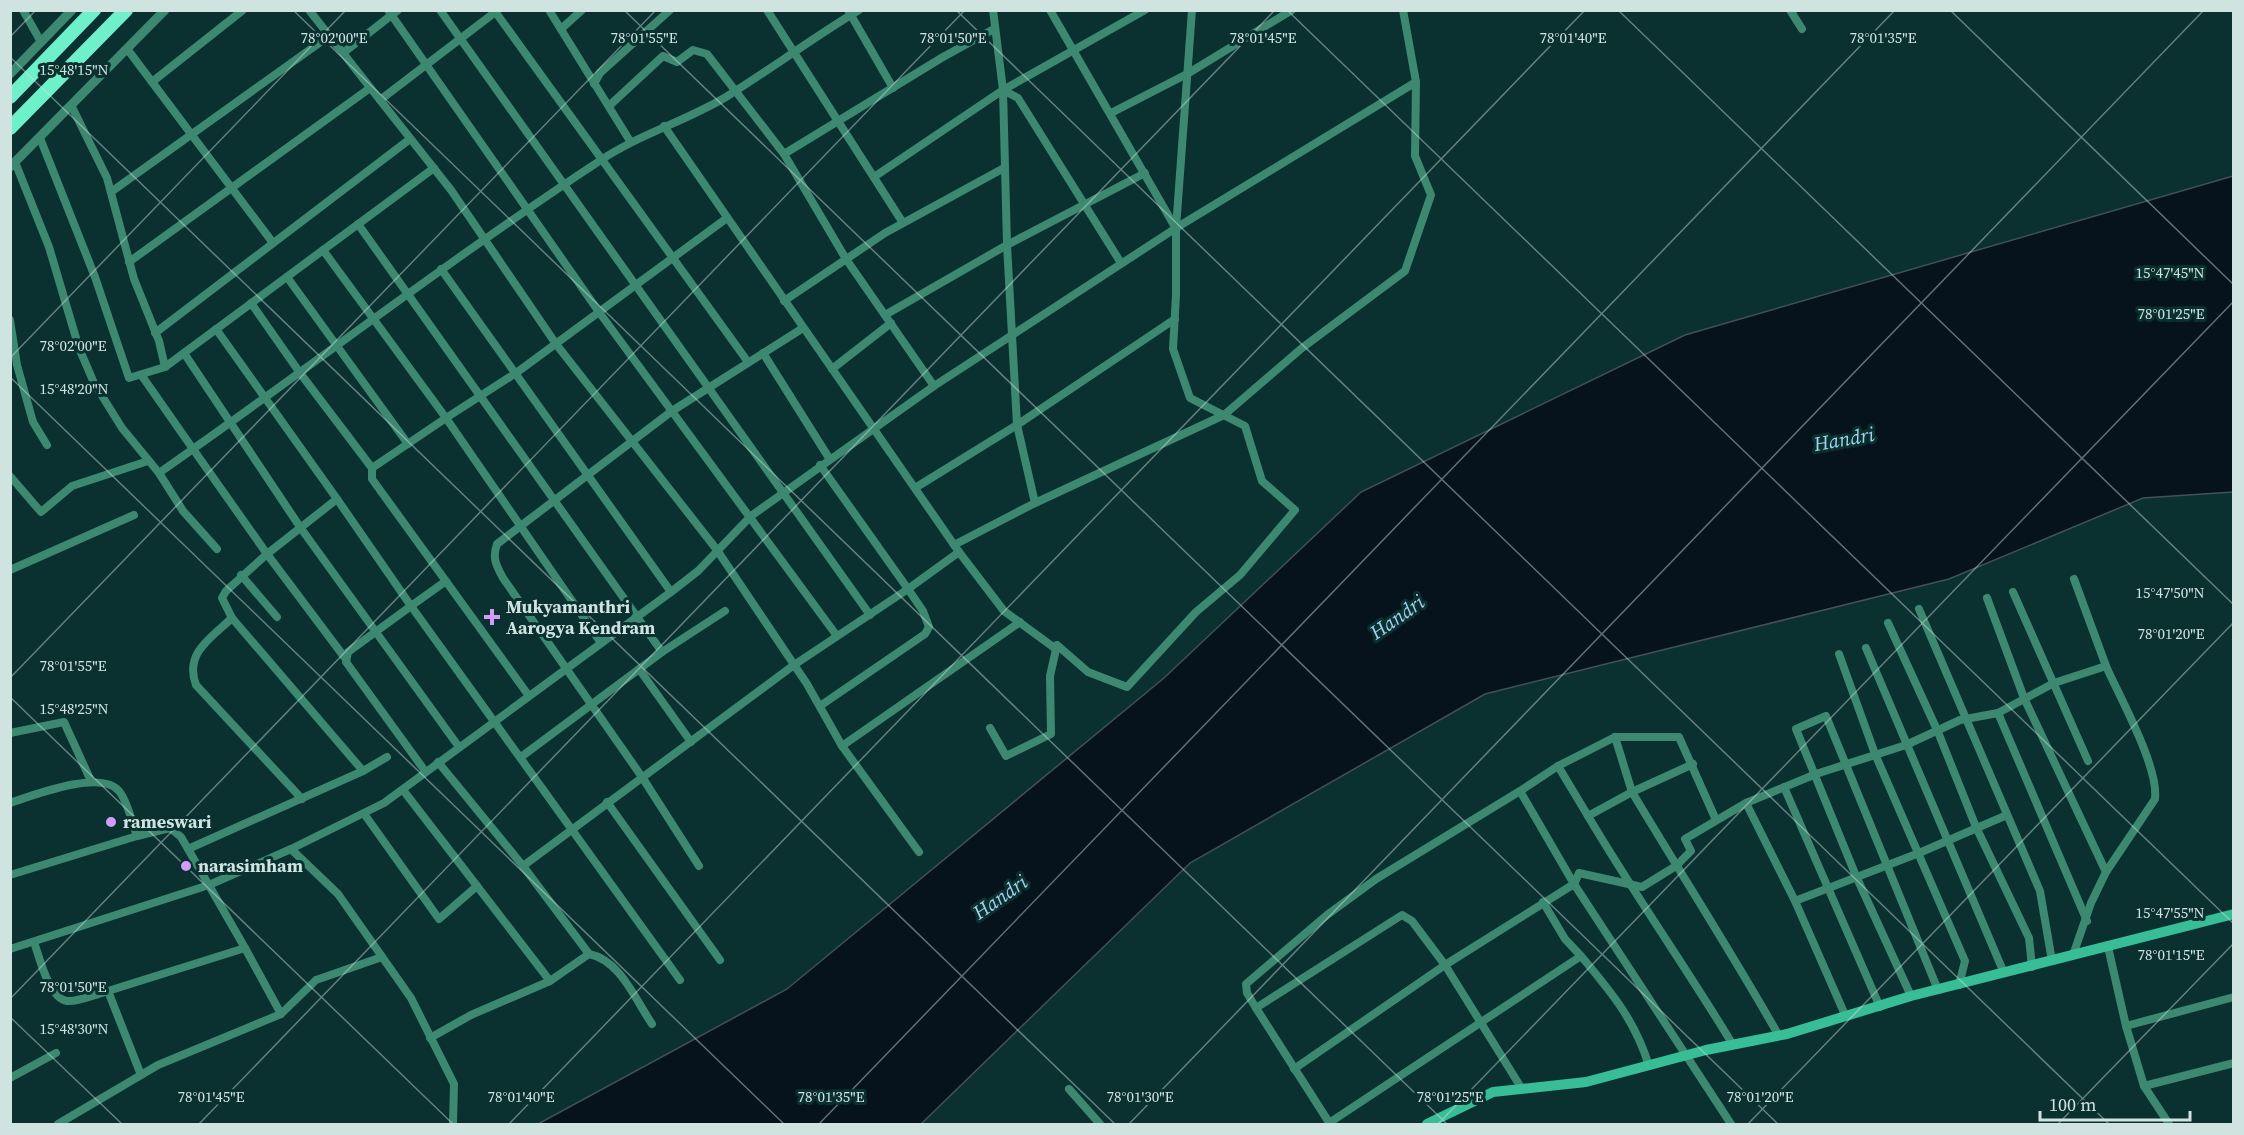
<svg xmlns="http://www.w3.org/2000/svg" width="2244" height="1135" viewBox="0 0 2244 1135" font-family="'Source Serif 4',serif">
	<rect width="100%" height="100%" fill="#0a302f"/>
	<path fill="#06131c" stroke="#425157" stroke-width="1.5" d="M2233,176V492L2143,498L1949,579L1485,694L1190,863L921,1124H538L787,989L1164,678L1361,492L1685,335Z"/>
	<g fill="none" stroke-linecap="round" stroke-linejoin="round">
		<g stroke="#3d8870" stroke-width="8">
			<path d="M23,10L41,42"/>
			<path d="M309,10L451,190L556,344L717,550L807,684L842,746L919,852"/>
			<path d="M388,10L599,312L837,636"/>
			<path d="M440,10L870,615"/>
			<path d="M494,10L748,362"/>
			<path d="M549,10L630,141"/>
			<path d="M767,10L903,223"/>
			<path d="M848,10L893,88"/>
			<path d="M1050,10L1175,227"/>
			<path d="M1790,10L1802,29"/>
			<path d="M561,29L582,10"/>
			<path d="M128,50L273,243"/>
			<path d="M343,53L398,10"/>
			<path d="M152,82L243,10"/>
			<path d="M594,84L600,73L670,10"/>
			<path d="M1003,90L1018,98L1121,263"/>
			<path d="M380,100L498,10"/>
			<path d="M71,105L107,178L134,279L159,341L165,367"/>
			<path d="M609,106L663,56L677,62L693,50L707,54L784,154L943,57L994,29"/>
			<path d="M1111,113L1187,74L1292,10"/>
			<path d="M664,126L959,552L1004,611L1056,649"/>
			<path d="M40,138L95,277L129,378L165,367L434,168"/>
			<path d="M784,154L846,259L934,386"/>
			<path d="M15,162L49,247L79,348L94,383L122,428L159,473L183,511L217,549"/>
			<path d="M874,177L1003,90L1145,10"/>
			<path d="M111,192L329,36"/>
			<path d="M358,224L662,652"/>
			<path d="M323,250L446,418L516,373L727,218"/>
			<path d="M129,262L370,88"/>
			<path d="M441,269L671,592"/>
			<path d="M287,277L408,444"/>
			<path d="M784,301L885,233L1004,168"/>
			<path d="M251,303L300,373L372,468"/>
			<path d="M885,315L1007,245L1145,173"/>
			<path d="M10,320L17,365L33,422L47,445"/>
			<path d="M216,329L337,499L267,554L193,449C329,353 461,252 601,160C640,134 686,121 726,97C771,69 814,37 859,10"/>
			<path d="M155,333L410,139"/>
			<path d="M184,353L300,527L459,747"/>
			<path d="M763,353L829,458"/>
			<path d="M832,369L891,323"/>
			<path d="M142,376L193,449L159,473"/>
			<path d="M10,476L41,512L72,486L148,461"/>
			<path d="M915,488L1017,425L1175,319"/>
			<path d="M337,499L411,606L348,652L346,662L425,771"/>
			<path d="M1035,503L1224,415L1302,348L1405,271L1431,195L1415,156L1416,82"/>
			<path d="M954,545L1035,503L1017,425L1007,245L1003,90L993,10"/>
			<path d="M10,570L134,515"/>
			<path d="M241,575L277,617"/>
			<path d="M2074,579L2106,666"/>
			<path d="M446,581L411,606L680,980"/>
			<path d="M2013,592L2088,761"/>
			<path d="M1987,598L2024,698L2106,872"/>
			<path d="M1919,609L2040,891L2052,961"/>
			<path d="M232,618C211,638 184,653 196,685L302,799"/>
			<path d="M1888,623L1938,732L1976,827L2029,938L2032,967"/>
			<path d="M1866,648L2004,973"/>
			<path d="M1839,654L1875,754L1965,961L1959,985"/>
			<path d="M345,658L267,554L226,591L222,598L232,618L363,771L387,757"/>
			<path d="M639,669L691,742"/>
			<path d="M529,696L372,479V468L446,418L601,643"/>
			<path d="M820,706L925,634L929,627L923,611L908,589L959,552"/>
			<path d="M1998,713L2087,921"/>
			<path d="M990,728L1006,756L1051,734L1050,676L1057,645L1088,672L1127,687L1196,612L1240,575L1295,510L1262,481L1245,426L1190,398L1173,349L1176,295V228L1192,10"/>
			<path d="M10,733L64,722L91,781"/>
			<path d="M1615,737H1679L1716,820"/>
			<path d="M842,746L1020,622"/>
			<path d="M521,757L662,652L725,611"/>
			<path d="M438,762L523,866L589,954L550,981"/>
			<path d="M1558,766L1615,737L1632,792L1693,764"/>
			<path d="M1784,787L1880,1007"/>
			<path d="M1520,791L1558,766L1588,816"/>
			<path d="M607,802L720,960"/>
			<path d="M10,803C34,795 101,769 119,791C128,802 132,823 137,836L170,828L181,837L188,849L363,771"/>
			<path d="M1746,803L1795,901L1846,1017"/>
			<path d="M365,815L439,919L477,886L403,790"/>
			<path d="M188,849L245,948"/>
			<path d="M291,849L384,803L671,592L698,571L751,516L934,386L1176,228L1416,82L1403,10"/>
			<path d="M523,866L794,665L908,589L820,465"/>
			<path d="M699,866L642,777L503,578C496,565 492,558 497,544L672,411L803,328"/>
			<path d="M10,875L137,836"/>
			<path d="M1795,901L1919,853L2007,815"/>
			<path d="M1543,902L1565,939L1581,956"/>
			<path d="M34,942C39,956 49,999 67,1001C78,1002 96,994 108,991"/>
			<path d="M2108,947L2126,1026L2234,997"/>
			<path d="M10,949L209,885L291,849L338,894L411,998L454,1084L453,1124"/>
			<path d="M589,954C620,960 635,999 652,1024"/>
			<path d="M1911,996L1856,876L1796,729L1826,716L1938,990"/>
			<path d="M1256,1008L1247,993L1246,984L1327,915L1376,879L1520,791L1574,884L1731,1124"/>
			<path d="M2126,1026L2144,1086L2169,1124"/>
			<path d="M430,1038L471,1015L550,981L477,886"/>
			<path d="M1733,1045C1686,967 1634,894 1588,816L1632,792C1681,874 1732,953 1779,1036"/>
			<path d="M1294,1069L1445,965L1522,1089"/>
			<path d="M141,1075L108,991L245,948L281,1014"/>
			<path d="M10,1078L56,1053"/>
			<path d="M2144,1086L2234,1063"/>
			<path d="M1069,1089L1100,1124"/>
			<path d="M1329,1123L1581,956C1611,992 1635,1020 1649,1066"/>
			<path d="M58,1124L158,1065L281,1014L316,980L382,957"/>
			<path d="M1330,1124L1256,1008L1402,915L1412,921L1445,965L1574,884L1579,873L1642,887L1676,866L1691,851L1685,839L1746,803L1816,774L1906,745L1960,720L1998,713L2054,683L2106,666C2120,698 2159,767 2155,799L2106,872L2091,903L2073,955"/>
		</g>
		<g stroke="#3d8870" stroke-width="9">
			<path d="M10,74L72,10"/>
			<path d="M10,167L165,10"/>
		</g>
		<path stroke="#38be97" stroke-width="10" d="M1427,1124L1493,1092L1586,1082L1706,1050L1787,1034L1911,996L2234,914"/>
		<g stroke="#6ef0ca" stroke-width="14">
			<path d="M10,97L94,10"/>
			<path d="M10,128L126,10"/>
		</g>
	</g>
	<path fill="none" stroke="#cfe3e1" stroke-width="1.5" stroke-opacity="0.45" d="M293,10L1447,1124M624,10L1778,1124M956,10L2109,1124M1287,10L2234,924M1618,10L2234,605M1950,10L2234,285M10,37L36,10M10,57L1115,1124M10,358L346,10M10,377L784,1124M10,678L656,10M10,697L453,1124M10,999L965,10M10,1017L122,1124M199,1124L1275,10M509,1124L1585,10M819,1124L1895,10M1129,1124L2204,10M1438,1124L2234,301M1748,1124L2234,622M2058,1124L2234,943"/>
	<g fill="#d29cfd" stroke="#0a302f" stroke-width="2">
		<path d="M489 608h6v6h6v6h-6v6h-6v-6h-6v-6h6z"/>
		<circle cx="111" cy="822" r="6"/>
		<circle cx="186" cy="866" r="6"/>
	</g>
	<g text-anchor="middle" stroke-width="6" stroke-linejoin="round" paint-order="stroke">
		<g font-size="18" font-weight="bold" fill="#cfe3e1" stroke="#0a302f" text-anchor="start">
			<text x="506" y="613">Mukyamanthri<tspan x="506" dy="21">Aarogya Kendram</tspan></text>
			<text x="123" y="828">rameswari</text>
			<text x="198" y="872">narasimham</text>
		</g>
		<g font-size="20" font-style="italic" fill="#a5d1f0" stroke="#0a302f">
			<text transform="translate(1844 439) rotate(-10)" y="7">Handri</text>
			<text transform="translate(1397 617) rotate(-35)" y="7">Handri</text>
			<text transform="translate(1000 897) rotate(-35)" y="7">Handri</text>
		</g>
	</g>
	<g font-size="15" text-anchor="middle" fill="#cfe3e1" stroke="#0a302f" stroke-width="6" stroke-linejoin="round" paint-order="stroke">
		<text x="644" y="43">78°01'55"E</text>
		<text x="334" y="43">78°02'00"E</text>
		<text x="953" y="43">78°01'50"E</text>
		<text x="1263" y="43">78°01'45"E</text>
		<text x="1573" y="43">78°01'40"E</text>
		<text x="1883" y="43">78°01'35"E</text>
		<text x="74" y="75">15°48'15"N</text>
		<text x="2170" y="278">15°47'45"N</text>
		<text x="2171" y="319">78°01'25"E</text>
		<text x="73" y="351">78°02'00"E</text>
		<text x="74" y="394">15°48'20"N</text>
		<text x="2170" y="598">15°47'50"N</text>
		<text x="2171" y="639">78°01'20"E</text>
		<text x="73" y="671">78°01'55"E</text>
		<text x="74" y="714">15°48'25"N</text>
		<text x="2170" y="918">15°47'55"N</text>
		<text x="2171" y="960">78°01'15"E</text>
		<text x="73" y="992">78°01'50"E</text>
		<text x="74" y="1034">15°48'30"N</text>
		<text x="211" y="1102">78°01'45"E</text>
		<text x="521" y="1102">78°01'40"E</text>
		<text x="831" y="1102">78°01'35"E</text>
		<text x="1140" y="1102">78°01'30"E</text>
		<text x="1450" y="1102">78°01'25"E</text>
		<text x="1760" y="1102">78°01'20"E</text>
	</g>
	<rect width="2244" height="1135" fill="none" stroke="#cfe3e1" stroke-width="24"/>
	<path d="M2040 1111v9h150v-9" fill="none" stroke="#cfe3e1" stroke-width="3"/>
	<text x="2049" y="1111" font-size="18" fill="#cfe3e1" stroke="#0a302f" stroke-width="4.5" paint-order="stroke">100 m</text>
</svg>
